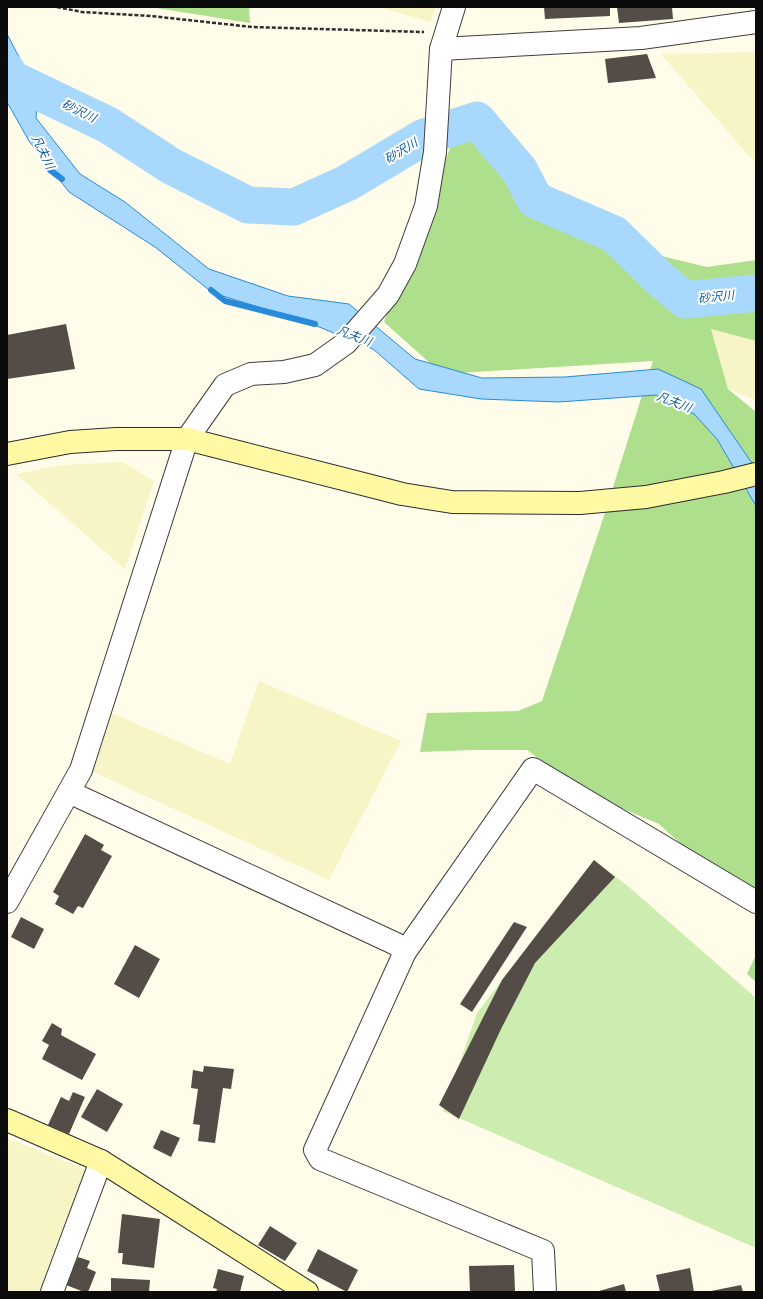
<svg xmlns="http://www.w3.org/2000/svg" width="763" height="1299" viewBox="0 0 763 1299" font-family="'PT Serif','Noto Sans JP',serif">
	<rect width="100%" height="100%" fill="#fffce9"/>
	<g fill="#f7f5c6">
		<path d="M379,7H436L430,22Z"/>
		<path d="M756,52V164L661,54Z"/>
		<path d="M711,329L756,341V400L728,389Z"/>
		<path d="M123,462L154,481L125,569L16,474L61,465Z"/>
		<path d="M259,681L401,741L329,880L93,772L111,713L230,764Z"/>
		<path d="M7,1138L87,1170L54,1292H7Z"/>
	</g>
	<path fill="#ccedaf" d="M594,860L629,887L756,998V1248L443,1111L477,1013Z"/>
	<g fill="#aedf8d">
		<path d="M150,7H249L250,23Z"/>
		<path d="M456,132H493L511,186L578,227L624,247L707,267L756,260V341L711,329L728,389L756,412V916L751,908L659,824L583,792L527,750H473L420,752L427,713L518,711L542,701L600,528L653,361L442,374L384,322Z"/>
		<path d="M756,955V982L747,974Z"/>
	</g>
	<path fill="#a8d9fc" stroke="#288bd9" d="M7,34C18,55 40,94 36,118L80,174L125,202L209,269L288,296L349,304L415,359L482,378L565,377L658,369L701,389L756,469V506L717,439L694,414L656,395L559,402L481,399L419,389L373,349L307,322L213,293L155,247L69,192L29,141L7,102Z"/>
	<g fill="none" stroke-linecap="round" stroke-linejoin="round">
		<g stroke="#288bd9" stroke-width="6">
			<path d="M44,156L50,170L62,179"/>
			<path d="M211,290L225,301L315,324"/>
		</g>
		<path stroke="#a8d9fc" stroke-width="37" d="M7,71L10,78L108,125L171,166L248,205L294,207L347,183L424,137L477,120L520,171L535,200L614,234L659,278L685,300L756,293"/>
	</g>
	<g fill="#544c46">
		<path d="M544,7H610V16L545,19Z"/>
		<path d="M617,7H672L673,19L619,23Z"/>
		<path d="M647,54L656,78L608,83L605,59Z"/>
		<path d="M66,324L75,369L7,379V335Z"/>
		<path d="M85,834L104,845L101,850L112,856L83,908L78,906L73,914L55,904L59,896L53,892Z"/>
		<path d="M594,860L615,877L535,963L501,1029L459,1119L439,1105L502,980Z"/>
		<path d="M21,917L44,929L34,949L11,937Z"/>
		<path d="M514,922L527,927L472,1012L460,1004Z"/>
		<path d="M135,945L160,959L139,998L114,984Z"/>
		<path d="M52,1023L62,1029L61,1035L96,1054L82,1080L42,1059L49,1045L42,1041Z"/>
		<path d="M204,1066L234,1069L231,1089L223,1088L215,1143L198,1141L200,1125L193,1124L198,1089L191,1088L193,1070L203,1072Z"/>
		<path d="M97,1089L123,1104L107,1132L81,1117Z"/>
		<path d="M73,1092L85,1097L69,1134L48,1125L61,1097L69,1101Z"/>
		<path d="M161,1130L180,1138L171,1157L153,1148Z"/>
		<path d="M122,1214L160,1219L154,1268L122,1264L123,1253H118Z"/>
		<path d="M270,1226L297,1243L285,1261L258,1245Z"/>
		<path d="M318,1249L358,1270L347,1292L307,1271Z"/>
		<path d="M78,1257L90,1261L87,1268L96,1272L88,1292H84L66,1285Z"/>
		<path d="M514,1265L515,1291L470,1292L469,1266Z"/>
		<path d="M690,1268L694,1292H660L656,1275Z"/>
		<path d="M218,1269L244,1276L240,1292H216L217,1289L213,1288Z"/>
		<path d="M111,1278L150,1280L149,1292H111Z"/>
		<path d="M624,1284L626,1292H599V1291Z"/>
		<path d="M741,1285L743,1292H711V1291Z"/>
	</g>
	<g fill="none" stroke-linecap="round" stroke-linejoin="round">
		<defs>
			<g id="street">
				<path d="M441,49L641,38L756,22"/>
				<path d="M69,792L396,944L405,952L315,1150L320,1159L543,1251L545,1292"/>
				<path d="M7,902L81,770L187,439L225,385L251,374L284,372L315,365L346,343L388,295L405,264L426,206L435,152L441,49L454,7"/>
				<path d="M405,952L533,769L756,902"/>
				<path d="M52,1292L101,1161"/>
			</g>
			<g id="secondary">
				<path d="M7,454L70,442L116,439H187L402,494L452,502L580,503L646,497L724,482L756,474"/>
				<path d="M7,1120L101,1161L307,1292"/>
			</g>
		</defs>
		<use href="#street" stroke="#3e3e3e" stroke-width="24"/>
		<use href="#secondary" stroke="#2d2d2d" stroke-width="24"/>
		<path stroke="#2d2d2d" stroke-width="2.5" stroke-dasharray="4 2" stroke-linecap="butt" d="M57,7L82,12L151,16L252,27L424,32"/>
		<use href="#street" stroke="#fff" stroke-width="22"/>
		<use href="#secondary" stroke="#fff9a4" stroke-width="22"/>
	</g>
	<g text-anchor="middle" stroke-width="4" stroke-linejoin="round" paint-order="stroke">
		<g font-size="12" font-style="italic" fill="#0a5ca7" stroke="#fff">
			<text transform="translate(79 111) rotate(26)" y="4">砂沢川</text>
			<text transform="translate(401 151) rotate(-31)" y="4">砂沢川</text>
			<text transform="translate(43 152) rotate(64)" y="4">凡夫川</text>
			<text transform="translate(716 297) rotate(-6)" y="4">砂沢川</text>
			<text transform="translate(354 336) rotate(21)" y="4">凡夫川</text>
			<text transform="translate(674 402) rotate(21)" y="4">凡夫川</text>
		</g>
	</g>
	<rect width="763" height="1299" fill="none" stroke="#0b0b0b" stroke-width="16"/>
</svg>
